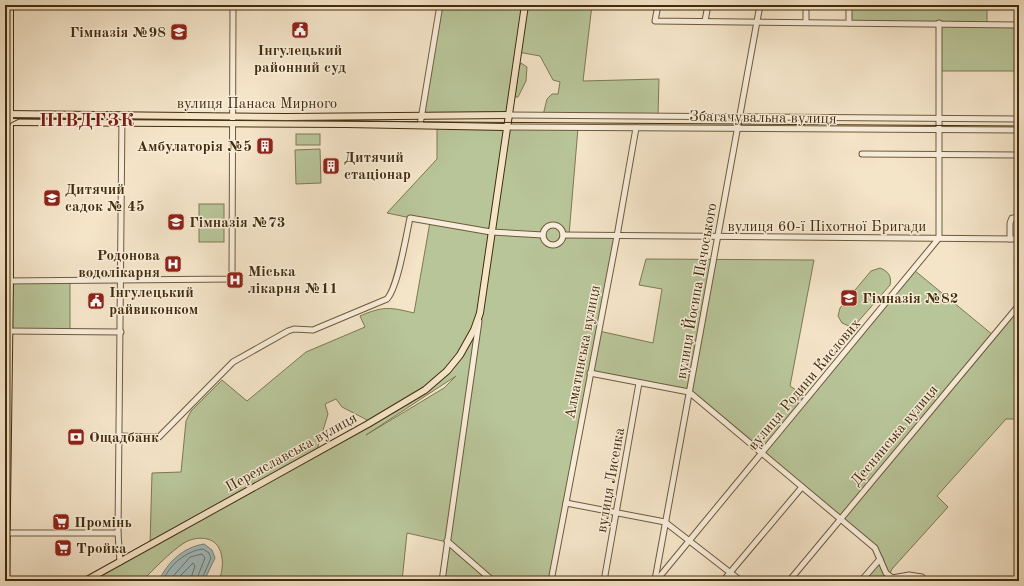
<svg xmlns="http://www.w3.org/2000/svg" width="1024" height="586" viewBox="0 0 1024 586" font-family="'Old Standard TT',serif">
	<rect width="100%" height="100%" fill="#f4e4c8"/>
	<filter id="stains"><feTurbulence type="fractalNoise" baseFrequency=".005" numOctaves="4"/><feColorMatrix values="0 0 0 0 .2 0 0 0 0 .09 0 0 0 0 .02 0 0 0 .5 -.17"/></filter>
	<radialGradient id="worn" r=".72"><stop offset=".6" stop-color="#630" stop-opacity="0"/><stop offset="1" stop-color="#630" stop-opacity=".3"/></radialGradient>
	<g fill="#b8c599" stroke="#7e7852" fill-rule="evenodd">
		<path d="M440,5H592L583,81L659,79L658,116L543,115L547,99L552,94H558L560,82L553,80L540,56L518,52L509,115L422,117Z"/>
		<path d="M849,5H987V24L1019,25V71H940L939,24L849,23Z"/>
		<path d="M521,63L527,67L526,81L518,97H515L519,67Z"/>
		<path d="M437,125L578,128L569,235L617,236L599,331L653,343L662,289L639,285L646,259L814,260L790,386L808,398L914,270L993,335L1019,305V419H1006L937,496L948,507L892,569L886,581H861L880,559L878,554L689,392L590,373L551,581H442L447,542L407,533L402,581H219C223,570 224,558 219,548C213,536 195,536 184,543C170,552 154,569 142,581H85L150,545L152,473L181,472L186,421L191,411L222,380L247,401L306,352L365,327L360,316C383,306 390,307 414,313L430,222L387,213L437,159ZM456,376L444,388L366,435ZM336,399L342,407L371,422L316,453L328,414L325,404Z"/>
		<rect x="296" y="134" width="24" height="11"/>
		<path d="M320,149L321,183L296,184L295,150Z"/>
		<rect x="199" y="204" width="25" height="38"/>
		<path d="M880,268C888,271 892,276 890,285L856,324L849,326L842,323L838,316L840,308L871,271Z"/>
		<path d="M10,281H70V332L9,331Z"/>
	</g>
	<path fill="#a0bcc0" stroke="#7b8277" d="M204,544L212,550L215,558L204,581H159C167,562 184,547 204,544Z"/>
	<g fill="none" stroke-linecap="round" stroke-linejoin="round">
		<g stroke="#727465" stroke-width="1">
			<path d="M163,581C169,565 186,551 203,549L209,553L211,558L201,581"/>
			<path d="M169,581L190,557L202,554L205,558L196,581"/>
			<path d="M175,581L193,563L195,566L190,581"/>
		</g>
		<defs>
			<g id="minor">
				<path d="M658,5L655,21L1019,25"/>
				<path d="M705,21L708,5"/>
				<path d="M806,22V5"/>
				<path d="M849,23V5"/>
				<path d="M509,115L1019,119"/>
				<path d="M420,125L440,5"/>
				<path d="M506,127L1019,130"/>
				<path d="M862,154L1019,155"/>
				<circle cx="553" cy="235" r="10"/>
				<path d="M563,235L1019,239"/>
				<path d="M1010,239V223L1012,218H1019"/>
				<path d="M5,281L232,279L233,5"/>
				<path d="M5,331L121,332"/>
				<path d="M590,373L689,392L875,548L886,573L896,581"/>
				<path d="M120,436L159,437L233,362L288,331L294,329L313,330L387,299C398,287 406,236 410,218L491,232L543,235"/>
				<path d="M566,503L665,522L741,581"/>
				<path d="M5,533H118"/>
				<path d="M447,541L493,581"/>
				<path d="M120,562L118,533L122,115"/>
				<path d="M892,578L909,575L922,577L925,581"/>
				<path d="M655,580L760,5"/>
				<path d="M442,581L479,321"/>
				<path d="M551,581L617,236L636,128"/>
				<path d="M604,581L639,383"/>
				<path d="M656,581L939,238V23"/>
				<path d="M723,581L802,487"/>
				<path d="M789,581L1019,305"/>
				<path d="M861,581L880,559"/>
			</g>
			<g id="major">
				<path d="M5,114L287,117L509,115"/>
				<path d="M5,122L346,124L506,127"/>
				<path d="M6,581L10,281V5"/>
				<path d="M85,581L368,424L425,390L447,371L460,355L474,330L480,313L525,5"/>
			</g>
		</defs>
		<use href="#minor" stroke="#6f5a3a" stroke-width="7"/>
		<use href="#major" stroke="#432c0a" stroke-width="8"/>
		<use href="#minor" stroke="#f8eddb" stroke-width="5"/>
		<use href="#major" stroke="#f4e4c8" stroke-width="6"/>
		<g stroke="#432c0a" stroke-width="1">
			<path d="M6,130L11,123L19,119L1019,126"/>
			<path d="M5,474L7,5"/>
		</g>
	</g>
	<defs>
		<symbol id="civic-square" viewBox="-11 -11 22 22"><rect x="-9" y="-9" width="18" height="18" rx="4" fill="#8f2418" stroke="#f8eddb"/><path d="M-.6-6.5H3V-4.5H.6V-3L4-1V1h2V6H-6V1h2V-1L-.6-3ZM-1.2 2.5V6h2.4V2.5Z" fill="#fff"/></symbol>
		<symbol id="school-square" viewBox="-11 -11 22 22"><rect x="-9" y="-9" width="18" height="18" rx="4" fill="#8f2418" stroke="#f8eddb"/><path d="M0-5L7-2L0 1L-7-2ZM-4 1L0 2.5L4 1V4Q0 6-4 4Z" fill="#fff"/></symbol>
		<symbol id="building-square" viewBox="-11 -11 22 22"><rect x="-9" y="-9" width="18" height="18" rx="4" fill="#8f2418" stroke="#f8eddb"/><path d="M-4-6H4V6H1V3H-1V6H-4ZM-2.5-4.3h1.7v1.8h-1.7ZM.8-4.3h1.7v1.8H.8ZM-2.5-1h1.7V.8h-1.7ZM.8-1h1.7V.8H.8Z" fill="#fff"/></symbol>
		<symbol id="hospital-square" viewBox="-11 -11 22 22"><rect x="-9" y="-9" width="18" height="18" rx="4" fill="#8f2418" stroke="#f8eddb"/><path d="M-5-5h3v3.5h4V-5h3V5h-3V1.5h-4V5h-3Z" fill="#fff"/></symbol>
		<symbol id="bank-square" viewBox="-11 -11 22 22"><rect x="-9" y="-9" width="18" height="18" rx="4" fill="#8f2418" stroke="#f8eddb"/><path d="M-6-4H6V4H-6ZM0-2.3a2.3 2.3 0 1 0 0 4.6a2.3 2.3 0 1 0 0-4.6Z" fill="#fff"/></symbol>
		<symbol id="supermarket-square" viewBox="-11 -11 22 22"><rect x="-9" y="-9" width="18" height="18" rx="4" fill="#8f2418" stroke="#f8eddb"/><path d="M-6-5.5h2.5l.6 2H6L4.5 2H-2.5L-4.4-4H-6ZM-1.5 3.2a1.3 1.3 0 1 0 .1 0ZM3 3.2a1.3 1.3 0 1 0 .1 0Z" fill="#fff"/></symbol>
	</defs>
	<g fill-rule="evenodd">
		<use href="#civic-square" x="290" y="20" width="20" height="20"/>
		<use href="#school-square" x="169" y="22" width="20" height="20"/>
		<use href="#building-square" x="255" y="136" width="20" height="20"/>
		<use href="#building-square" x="321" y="156" width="20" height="20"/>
		<use href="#school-square" x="42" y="188" width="20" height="20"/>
		<use href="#school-square" x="166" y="212" width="20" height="20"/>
		<use href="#hospital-square" x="163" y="254" width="20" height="20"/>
		<use href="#hospital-square" x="225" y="270" width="20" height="20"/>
		<use href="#school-square" x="839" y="288" width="20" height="20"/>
		<use href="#civic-square" x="86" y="291" width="20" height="20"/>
		<use href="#bank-square" x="66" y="427" width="20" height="20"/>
		<use href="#supermarket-square" x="51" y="512" width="20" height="20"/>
		<use href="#supermarket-square" x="53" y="538" width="20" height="20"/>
	</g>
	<g text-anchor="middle" stroke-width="3" stroke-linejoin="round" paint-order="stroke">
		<g font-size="15" font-weight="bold" fill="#432c0a" stroke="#f8eddb" text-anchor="start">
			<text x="166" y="37" text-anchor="end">Гімназія №98</text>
			<text x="300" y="55" text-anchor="middle">Інгулецький<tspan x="300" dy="17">районний суд</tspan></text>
			<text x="252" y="151" text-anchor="end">Амбулаторія №5</text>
			<text x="344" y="162">Дитячий<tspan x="344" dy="17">стаціонар</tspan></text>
			<text x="65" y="194">Дитячий<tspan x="65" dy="17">садок № 45</tspan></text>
			<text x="189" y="227">Гімназія №73</text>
			<text x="160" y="260" text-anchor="end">Родонова<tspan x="160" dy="17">водолікарня</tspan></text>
			<text x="248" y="276">Міська<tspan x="248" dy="17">лікарня №11</tspan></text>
			<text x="109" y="297">Інгулецький<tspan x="109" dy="17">райвиконком</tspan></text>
			<text x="862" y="303">Гімназія №82</text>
			<text x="89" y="442">Ощадбанк</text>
			<text x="74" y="527">Промінь</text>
			<text x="76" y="553">Тройка</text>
		</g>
		<g font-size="15" fill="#432c0a" stroke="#f8eddb">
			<text x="257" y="108">вулиця Панаса Мирного</text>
			<text transform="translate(763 117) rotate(1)" y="5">Збагачувальна вулиця</text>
			<text x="827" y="231">вулиця 60-ї Піхотної Бригади</text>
			<text transform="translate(696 291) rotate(-80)" y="5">вулиця Йосипа Пачоського</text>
			<text transform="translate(582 352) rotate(-79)" y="5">Алматинська вулиця</text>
			<text transform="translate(804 384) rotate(-50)" y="5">вулиця Родини Кислових</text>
			<text transform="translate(894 435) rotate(-50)" y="5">Деснянська вулиця</text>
			<text transform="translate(291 452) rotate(-29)" y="5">Переяславська вулиця</text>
			<text transform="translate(610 480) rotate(-80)" y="5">вулиця Лисенка</text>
		</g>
		<g font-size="19" font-weight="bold" letter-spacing="1" fill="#7a1f14" stroke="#f8eddb">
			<text x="87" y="126">ПІВДГЗК</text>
		</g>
	</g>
	<rect width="1024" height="586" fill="none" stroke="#f4e4c8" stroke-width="20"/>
	<rect x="6" y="6" width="1012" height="574" fill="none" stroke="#432c0a" stroke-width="2"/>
	<rect x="10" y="10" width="1004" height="566" fill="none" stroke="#432c0a"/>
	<rect width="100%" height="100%" filter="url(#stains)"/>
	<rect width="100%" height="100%" fill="url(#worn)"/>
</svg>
